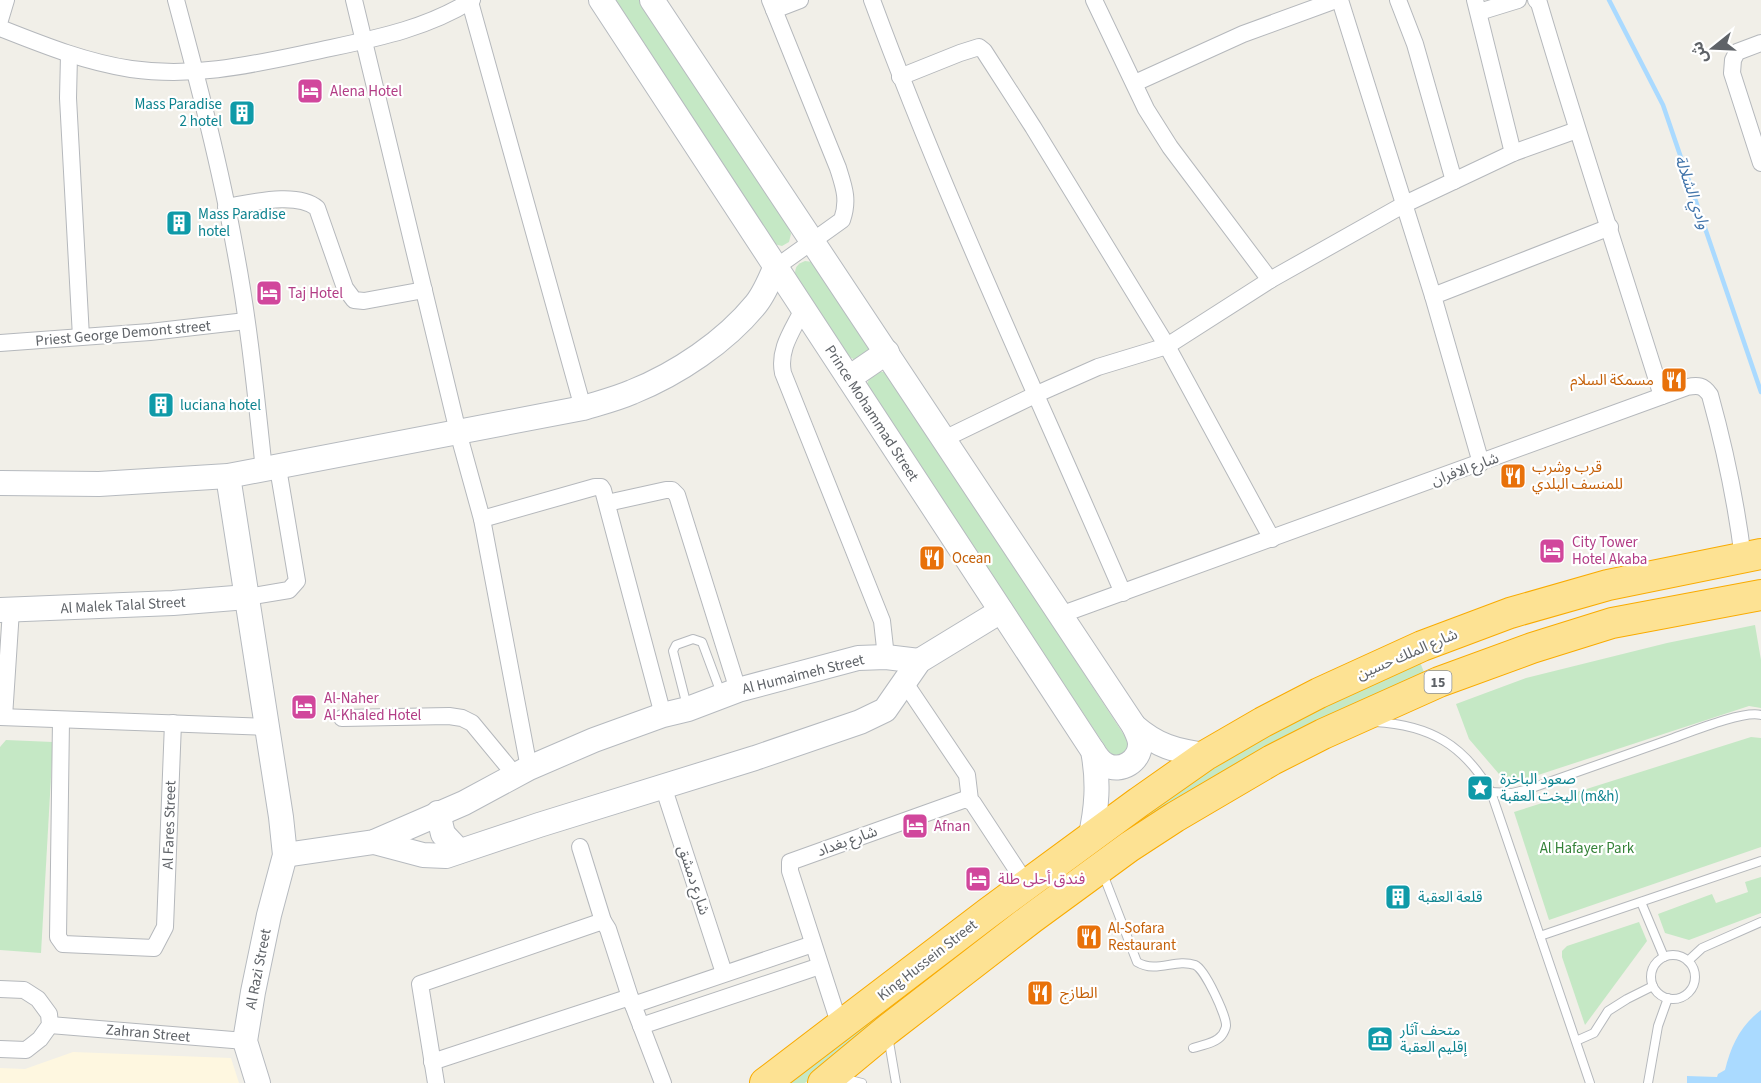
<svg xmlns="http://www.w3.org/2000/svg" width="1761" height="1083" viewBox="0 0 1761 1083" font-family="'Source Sans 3','Noto Sans Arabic',sans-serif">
	<rect width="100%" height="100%" fill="#f1efe8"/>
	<path fill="#fef7e0" d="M73,1052L231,1058L239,1083H0V1068L25,1069Z"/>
	<g fill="#c5e8c5">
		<path d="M611,0H640L788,225L791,234L789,242L782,246L774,244Z"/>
		<path d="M805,261L813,262L869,348L866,355L855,360L848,356L795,275C795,267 797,264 805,261Z"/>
		<path d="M877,372H886L892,379L1128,741L1127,758L1111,755L871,393L867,384L871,375Z"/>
		<path d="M1755,625L1761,660V708L1749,706L1532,777L1514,780L1499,774L1469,739L1456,704L1526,678L1667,643Z"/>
		<path d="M1420,662L1427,680L1123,840L805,1083H786L1116,830L1256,742L1326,704Z"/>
		<path d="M1751,737L1761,738V847L1549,920L1514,812Z"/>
		<path d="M6,740L53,742L41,953L0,950V747Z"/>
		<path d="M1761,877V913L1689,940L1665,933L1658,914L1712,894L1716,903L1748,892L1745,882Z"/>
		<path d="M1639,922L1647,941L1585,1025L1562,957V951L1567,946Z"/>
	</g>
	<path fill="#aadaff" d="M1761,1010V1083H1687V1076L1717,1077L1718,1074L1725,1070C1731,1046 1740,1026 1761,1010Z"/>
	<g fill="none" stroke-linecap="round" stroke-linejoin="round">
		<path stroke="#aadaff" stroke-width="4.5" d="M1609,0L1663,105L1761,392"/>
		<defs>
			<g id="lane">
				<path d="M687,706L673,651L676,645L693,639L702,642L721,693"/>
				<path d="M1375,722C1430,725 1464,745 1491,792L1590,1083"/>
				<path d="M1491,792L1512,793L1529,789C1575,773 1622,756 1668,740C1688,733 1743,710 1761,715"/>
				<path d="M1103,874L1137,962C1157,974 1175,958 1195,965C1205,969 1227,1017 1226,1026C1226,1028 1223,1034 1222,1035C1216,1043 1203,1045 1193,1048"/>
				<path d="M1641,902L1664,957"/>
				<path d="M1540,936L1761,861"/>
				<circle cx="1673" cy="977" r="22"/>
				<path d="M1688,961L1702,948L1761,922"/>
				<path d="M888,1036L896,1083"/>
				<path d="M1576,1041L1594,1033L1608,1011L1627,999L1653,986"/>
				<path d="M842,1078L862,1083"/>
				<path d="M1648,1083L1658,1026L1668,998"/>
			</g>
			<g id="street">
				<path d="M176,0C198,82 220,165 235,249C249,322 256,396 264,470"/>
				<path d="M354,0L458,432L482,519L529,768"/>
				<path d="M770,0L838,168C844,187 849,200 842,220L775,268"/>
				<path d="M872,0C946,201 1038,396 1123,593"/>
				<path d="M1094,0L1146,109L1170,147L1270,280"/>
				<path d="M1340,0L1433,296"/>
				<path d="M1398,0L1415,44L1454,181"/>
				<path d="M1475,0L1513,153"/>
				<path d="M1536,0L1539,3C1578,135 1621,265 1662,396"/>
				<path d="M470,2L583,408"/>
				<path d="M774,10L800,0"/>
				<path d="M1479,12L1518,0"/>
				<path d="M0,20L6,0"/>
				<path d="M0,28C43,45 85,62 131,69C194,78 250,65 312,52C367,40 423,31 472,0"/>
				<path d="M1761,43L1737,52L1733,60L1732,73L1761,163"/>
				<path d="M69,55L68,98L81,337"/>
				<path d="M900,77L960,53L979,47L984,51L1033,127L1167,346L1272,539"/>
				<path d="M1135,83L1243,34L1336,0"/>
				<path d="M226,207C251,203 297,191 317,208L345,288L354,300L364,301L424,290"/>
				<path d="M803,309C793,330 778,349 783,373L882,621L886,657"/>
				<path d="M0,343L150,332L246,321"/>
				<path d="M944,439L1037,394L1098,367L1167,346L1270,280L1405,204L1513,153L1577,130"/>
				<path d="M1481,463L1433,296L1610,227"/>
				<path d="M607,503L666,490H672L677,495L738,690"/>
				<path d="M482,519L595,487H601L603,490L663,715"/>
				<path d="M247,597L289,590L297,581L278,468"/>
				<path d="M1060,615L1687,387C1698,385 1703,385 1710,395C1725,449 1736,502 1743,558"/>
				<path d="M905,683L967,775L970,800"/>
				<path d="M0,717L267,727"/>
				<path d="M4,717L11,610"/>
				<path d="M342,718L449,716L462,718L472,723L515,775"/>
				<path d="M61,720L58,937L63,944L154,948L165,927L173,723"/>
				<path d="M663,786L724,973"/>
				<path d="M580,847L603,921"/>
				<path d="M0,989L24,990L38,999L49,1014L50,1025L40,1039L26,1050L0,1049"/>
				<path d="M633,1005L813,944"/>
				<path d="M50,1025L245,1041"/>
				<path d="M641,1026L820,966"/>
				<path d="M840,1026L790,871V862L966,799L973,803L1027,885"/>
				<path d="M432,1062L630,997"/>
				<path d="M436,1083L420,984L603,921L608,929L630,997L663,1083"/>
			</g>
			<g id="secondary">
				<path d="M601,0L1093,751C1099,782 1097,808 1090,839"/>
				<path d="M652,0L1134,726C1157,746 1175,751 1206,755"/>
				<path d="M849,378L887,352"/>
				<path d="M228,476L281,817L285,855L269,915L253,992L245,1041L258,1083"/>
				<path d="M0,483L99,484L228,476L583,408C599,403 616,399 632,392C677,374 725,342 756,304C764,294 770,280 775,268"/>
				<path d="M0,610L173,603L247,597"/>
				<path d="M1093,751C1096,756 1100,762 1106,765C1121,773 1140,761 1140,744C1140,738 1136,731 1134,726"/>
				<path d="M438,813L443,834L459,851"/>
				<path d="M374,842L423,855L446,856L539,825L755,758L860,722L885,710L919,661L1001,611"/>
				<path d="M285,855L374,842L464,803L529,768L594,740L663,715L688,709L738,690L858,658L886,657L919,661"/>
			</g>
			<g id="highway">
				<path d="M765,1083L988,913L1139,802L1206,755L1263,722L1319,693L1422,646L1510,613L1608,585L1761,554"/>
				<path d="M823,1083L887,1030L1032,918L1129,847L1175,817L1272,760L1323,734L1439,682L1532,648L1612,623L1761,595"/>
			</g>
		</defs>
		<use href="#lane" stroke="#b5b8bc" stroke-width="10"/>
		<use href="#street" stroke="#b5b8bc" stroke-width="18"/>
		<use href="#secondary" stroke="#b6babf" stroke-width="26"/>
		<use href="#highway" stroke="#f9ab00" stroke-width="32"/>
		<use href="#lane" stroke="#fff" stroke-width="8"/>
		<use href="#street" stroke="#fff" stroke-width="16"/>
		<use href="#secondary" stroke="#fff" stroke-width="24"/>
		<use href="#highway" stroke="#fde293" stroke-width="30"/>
	</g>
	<defs>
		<symbol id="hotel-square" viewBox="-11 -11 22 22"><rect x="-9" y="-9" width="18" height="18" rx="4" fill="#d1479c" stroke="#fff"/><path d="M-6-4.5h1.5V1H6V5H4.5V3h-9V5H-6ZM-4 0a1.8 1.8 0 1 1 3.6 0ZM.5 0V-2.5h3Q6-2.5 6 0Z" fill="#fff"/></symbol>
		<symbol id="building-square" viewBox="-11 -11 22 22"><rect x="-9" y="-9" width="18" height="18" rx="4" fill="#0f9aa8" stroke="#fff"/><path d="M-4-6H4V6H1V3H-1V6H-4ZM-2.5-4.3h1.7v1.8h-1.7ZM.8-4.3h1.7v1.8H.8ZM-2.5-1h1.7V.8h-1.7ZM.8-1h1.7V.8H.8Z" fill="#fff"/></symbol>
		<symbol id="restaurant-square" viewBox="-11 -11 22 22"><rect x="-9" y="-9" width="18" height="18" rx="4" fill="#e8710a" stroke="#fff"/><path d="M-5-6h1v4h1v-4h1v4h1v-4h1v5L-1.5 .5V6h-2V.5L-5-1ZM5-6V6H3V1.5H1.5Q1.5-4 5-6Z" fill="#fff"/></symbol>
		<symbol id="sight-square" viewBox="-11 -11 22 22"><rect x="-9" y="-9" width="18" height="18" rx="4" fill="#0f9aa8" stroke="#fff"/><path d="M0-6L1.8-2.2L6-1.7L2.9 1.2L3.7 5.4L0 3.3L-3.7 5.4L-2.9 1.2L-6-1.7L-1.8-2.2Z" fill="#fff"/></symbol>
		<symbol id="museum-square" viewBox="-11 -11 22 22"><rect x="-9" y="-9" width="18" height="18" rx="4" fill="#0f9aa8" stroke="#fff"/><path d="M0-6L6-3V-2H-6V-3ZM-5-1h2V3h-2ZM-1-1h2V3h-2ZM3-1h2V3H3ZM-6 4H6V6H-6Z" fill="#fff"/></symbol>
	</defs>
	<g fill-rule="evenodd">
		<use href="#hotel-square" x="295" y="76" width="30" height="30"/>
		<use href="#building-square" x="227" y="98" width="30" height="30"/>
		<use href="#building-square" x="164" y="208" width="30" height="30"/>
		<use href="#hotel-square" x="254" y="278" width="30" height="30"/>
		<use href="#restaurant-square" x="1659" y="365" width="30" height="30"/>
		<use href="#building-square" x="146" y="390" width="30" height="30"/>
		<use href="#restaurant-square" x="1498" y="461" width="30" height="30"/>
		<use href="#hotel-square" x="1537" y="536" width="30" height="30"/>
		<use href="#restaurant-square" x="917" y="543" width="30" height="30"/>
		<use href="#hotel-square" x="289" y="692" width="30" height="30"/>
		<use href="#sight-square" x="1465" y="773" width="30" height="30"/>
		<use href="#hotel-square" x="900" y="811" width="30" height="30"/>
		<use href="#hotel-square" x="963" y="864" width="30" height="30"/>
		<use href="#building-square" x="1383" y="882" width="30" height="30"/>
		<use href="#restaurant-square" x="1074" y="922" width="30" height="30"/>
		<use href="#restaurant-square" x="1025" y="978" width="30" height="30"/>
		<use href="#museum-square" x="1365" y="1024" width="30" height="30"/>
	</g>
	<g text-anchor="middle" stroke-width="4.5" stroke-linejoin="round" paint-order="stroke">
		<rect fill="#fff" stroke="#8f9295" stroke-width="1.5" x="1424.5" y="671" width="27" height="22" rx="4.5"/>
		<g font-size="14" font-weight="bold" fill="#5f6368">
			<text x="1438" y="687">15</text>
		</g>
		<g font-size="15" fill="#b23c85" stroke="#fff" text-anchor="start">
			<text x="330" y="96">Alena Hotel</text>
			<text x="288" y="298">Taj Hotel</text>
			<text x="1572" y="547">City Tower<tspan x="1572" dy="17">Hotel Akaba</tspan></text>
			<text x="324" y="703">Al-Naher<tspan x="324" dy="17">Al-Khaled Hotel</tspan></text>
			<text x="934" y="831">Afnan</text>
			<text x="998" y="884">فندق أحلى طلة</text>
		</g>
		<g font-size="15" fill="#0d838f" stroke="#fff" text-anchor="start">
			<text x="222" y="109" text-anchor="end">Mass Paradise<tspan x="222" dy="17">2 hotel</tspan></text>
			<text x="198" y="219">Mass Paradise<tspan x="198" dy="17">hotel</tspan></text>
			<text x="180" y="410">luciana hotel</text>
			<text x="1500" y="784">صعود الباخرة<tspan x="1500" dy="17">اليخت العقبة (m&amp;h)</tspan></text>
			<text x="1418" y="902">قلعة العقبة</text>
			<text x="1400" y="1035">متحف آثار<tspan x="1400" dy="17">إقليم العقبة</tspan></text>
		</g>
		<g font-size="15" fill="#5f6368" stroke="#fff">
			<text transform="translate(123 333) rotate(-5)" y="5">Priest George Demont street</text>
			<text transform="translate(872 413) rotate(57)" y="5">Prince Mohammad Street</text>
			<text transform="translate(1465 469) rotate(-20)" y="5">شارع الافران</text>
			<text transform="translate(123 605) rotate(-3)" y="5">Al Malek Talal Street</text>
			<text transform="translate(1407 654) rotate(-23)" y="5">شارع الملك حسين</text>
			<text transform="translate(803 674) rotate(-14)" y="5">Al Humaimeh Street</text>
			<text transform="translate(169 825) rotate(-88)" y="5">Al Fares Street</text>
			<text transform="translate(847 841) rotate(-20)" y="5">شارع بغداد</text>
			<text transform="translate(694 880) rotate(72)" y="5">شارع دمشق</text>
			<text transform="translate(927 960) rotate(-38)" y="5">King Hussein Street</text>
			<text transform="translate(258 969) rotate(-79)" y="5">Al Razi Street</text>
			<text transform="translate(148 1033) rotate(5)" y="5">Zahran Street</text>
		</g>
		<g font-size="15" fill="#c56008" stroke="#fff" text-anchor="start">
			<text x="1654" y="385" text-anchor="end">مسمكة السلام</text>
			<text x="1532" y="472">قرب وشرب<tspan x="1532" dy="17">للمنسف البلدي</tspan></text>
			<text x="952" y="563">Ocean</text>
			<text x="1108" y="933">Al-Sofara<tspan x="1108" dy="17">Restaurant</tspan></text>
			<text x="1060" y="998">الطازج</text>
		</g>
		<g font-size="15" fill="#348238" stroke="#fff">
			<text x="1587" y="853">Al Hafayer Park</text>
		</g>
		<g font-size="16" font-style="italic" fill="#4174aa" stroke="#fff">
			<text transform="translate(1693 192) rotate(71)" y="6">وادي الشلالة</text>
		</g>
	</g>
	<g transform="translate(1713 48) rotate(252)" stroke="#ffffff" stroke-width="4.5" paint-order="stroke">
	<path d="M0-4.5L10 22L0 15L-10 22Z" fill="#5f6368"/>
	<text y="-9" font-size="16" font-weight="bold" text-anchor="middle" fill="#5f6368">ش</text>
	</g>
</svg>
